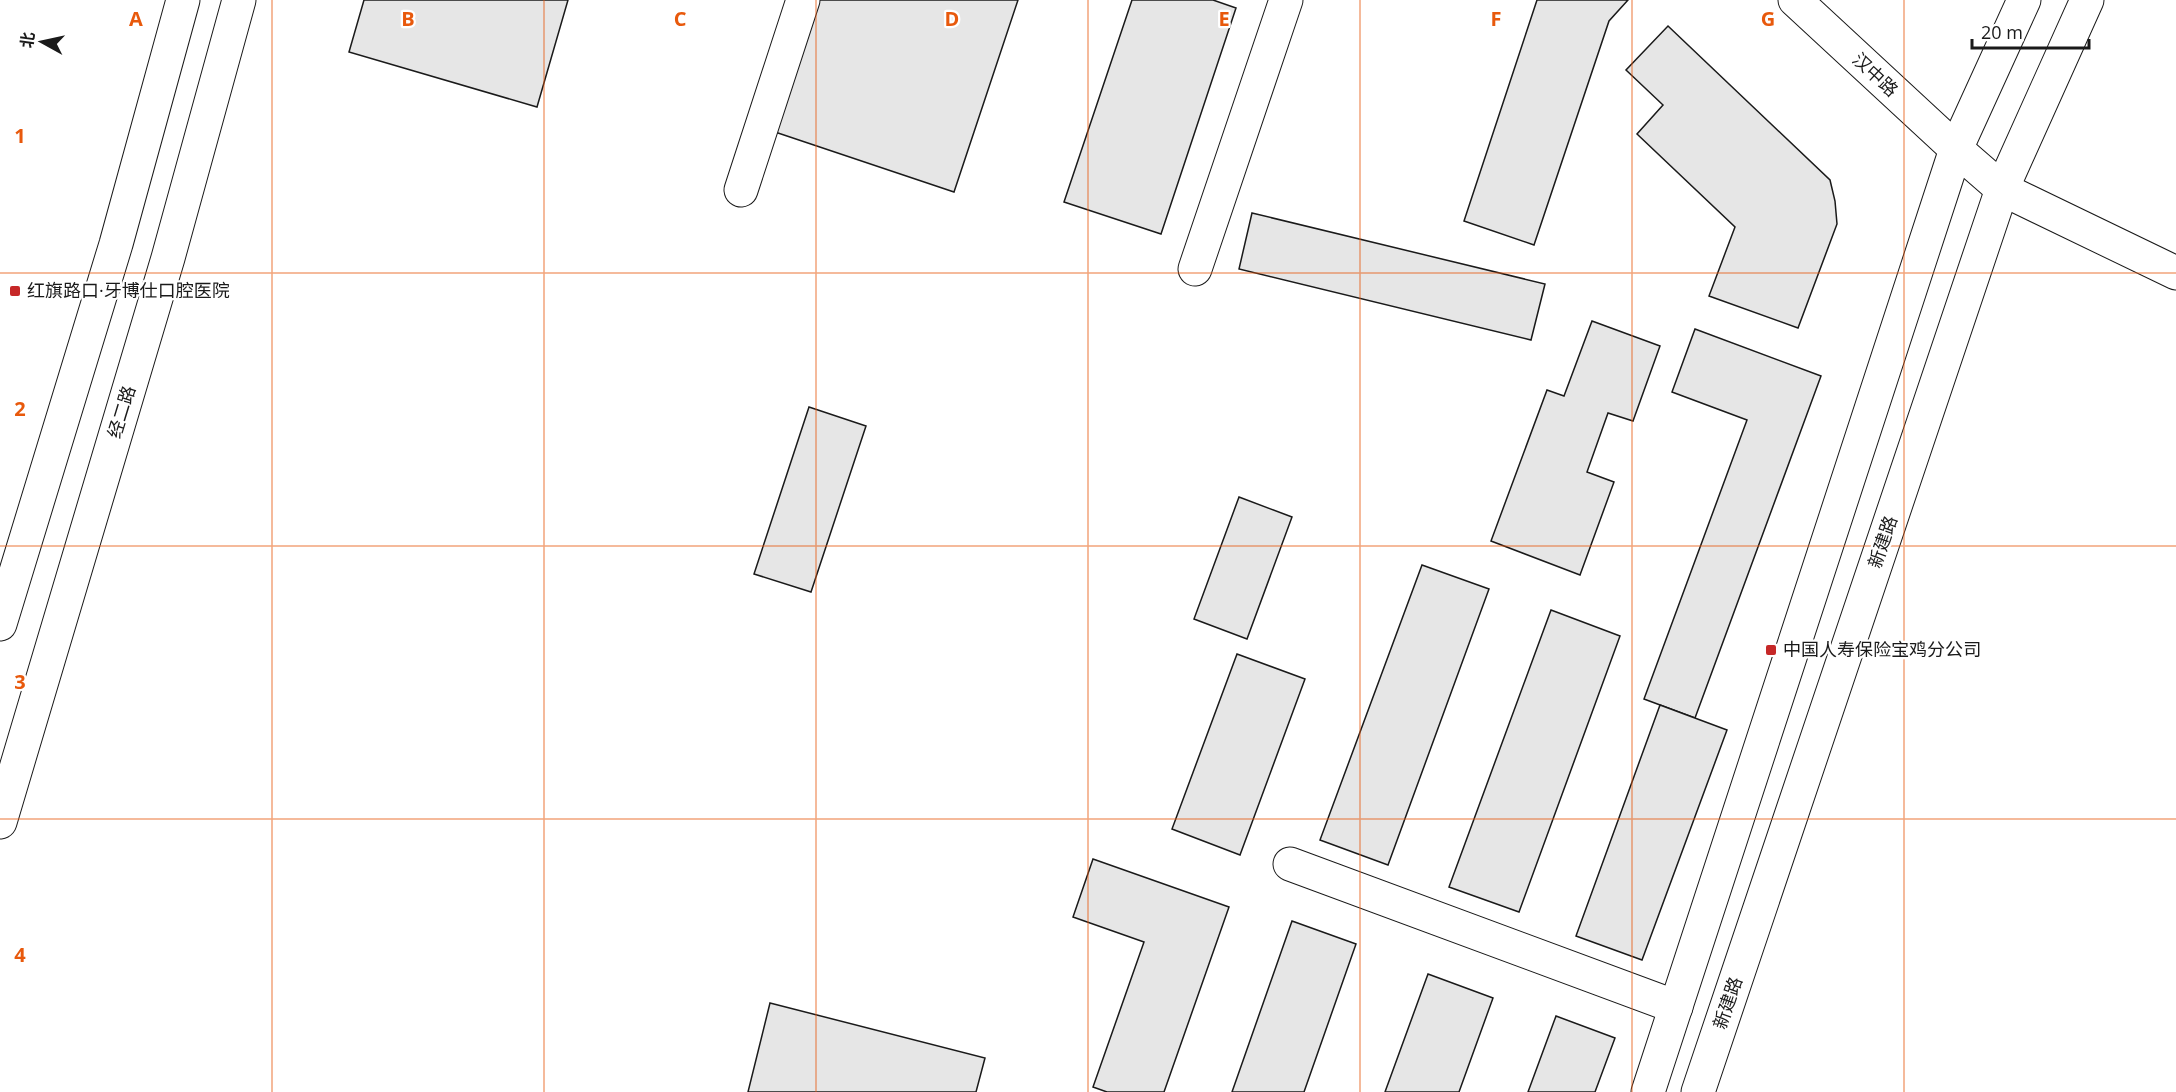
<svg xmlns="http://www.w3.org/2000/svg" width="2176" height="1092" viewBox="0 0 2176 1092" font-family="'Open Sans','Noto Sans SC',sans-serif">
	<rect width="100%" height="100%" fill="#fff"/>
	<g fill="#e6e6e6" stroke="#1a1a1a" stroke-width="1.5">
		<path d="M364,0H568L537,107L349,52Z"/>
		<path d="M819,0H1018L954,192L775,132Z"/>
		<path d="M1132,0H1213L1236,8L1161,234L1064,202Z"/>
		<path d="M1537,0H1628L1609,21L1534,245L1464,221Z"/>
		<path d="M1668,26L1830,180L1835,201L1837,224L1798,328L1709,296L1735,227L1637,134L1663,105L1626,70Z"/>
		<path d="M1252,213L1545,284L1531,340L1239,269Z"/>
		<path d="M1592,321L1660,346L1633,421L1608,413L1587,472L1614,482L1580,575L1491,541L1547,390L1564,396Z"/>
		<path d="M1695,329L1821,376L1695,718L1644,699L1747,420L1672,392Z"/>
		<path d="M809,407L866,426L811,592L754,574Z"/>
		<path d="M1239,497L1292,517L1247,639L1194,619Z"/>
		<path d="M1422,565L1489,589L1388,865L1320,840Z"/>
		<path d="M1551,610L1620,636L1519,912L1449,887Z"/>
		<path d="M1237,654L1305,679L1240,855L1172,829Z"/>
		<path d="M1660,705L1727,730L1642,960L1576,936Z"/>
		<path d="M1093,859L1229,907L1164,1092H1107L1093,1087L1144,942L1073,917Z"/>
		<path d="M1292,921L1356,944L1304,1092H1232Z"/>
		<path d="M1428,974L1493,998L1459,1092H1385Z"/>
		<path d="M770,1003L985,1058L976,1092H748Z"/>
		<path d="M1556,1016L1615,1038L1595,1092H1528Z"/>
	</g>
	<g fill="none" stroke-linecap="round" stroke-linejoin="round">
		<defs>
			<g id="minor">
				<path d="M1956,149L2002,189L2176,273"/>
				<path d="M741,190L803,0"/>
				<path d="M1195,269L1286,0"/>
				<path d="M1290,864L1676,1007"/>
			</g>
			<g id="secondary">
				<path d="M1795,0L1956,149"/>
				<path d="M1648,1092L1956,149L2024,0"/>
				<path d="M1698,1092L2002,189L2087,0"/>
			</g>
			<g id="primary">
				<path d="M0,624L116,244L183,0"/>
				<path d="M0,822L168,258L239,0"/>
			</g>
		</defs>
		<use href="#minor" stroke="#1a1a1a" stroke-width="35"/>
		<use href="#secondary" stroke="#1a1a1a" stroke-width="35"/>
		<use href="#primary" stroke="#1a1a1a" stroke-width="35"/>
		<use href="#minor" stroke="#fff" stroke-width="33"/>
		<use href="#secondary" stroke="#fff" stroke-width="33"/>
		<use href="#primary" stroke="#fff" stroke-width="33"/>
	</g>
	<path fill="none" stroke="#e8590c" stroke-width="1.5" stroke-opacity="0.55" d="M272,0V1092M544,0V1092M816,0V1092M1088,0V1092M1360,0V1092M1632,0V1092M1904,0V1092M0,273H2176M0,546H2176M0,819H2176"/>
	<g fill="#c62828" stroke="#fff" stroke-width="2">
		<rect x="9" y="285" width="12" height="12" rx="3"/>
		<rect x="1765" y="644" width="12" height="12" rx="3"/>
	</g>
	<g text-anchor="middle" stroke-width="4.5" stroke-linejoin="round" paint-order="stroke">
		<g font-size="18" fill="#1a1a1a" stroke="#fff">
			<text transform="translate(1875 75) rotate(43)" y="6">汉中路</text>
			<text transform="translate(122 412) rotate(-73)" y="6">经二路</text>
			<text transform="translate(1883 542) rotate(-71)" y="6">新建路</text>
			<text transform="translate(1728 1003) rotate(-71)" y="6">新建路</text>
		</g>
		<g font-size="18" fill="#1a1a1a" stroke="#fff" text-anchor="start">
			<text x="27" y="297">红旗路口·牙博仕口腔医院</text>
			<text x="1783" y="656">中国人寿保险宝鸡分公司</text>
		</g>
	</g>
	<g font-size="20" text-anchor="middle" font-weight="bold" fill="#e8590c" stroke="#fff" stroke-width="4.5" stroke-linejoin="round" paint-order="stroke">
		<text x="136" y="26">A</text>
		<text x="408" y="26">B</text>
		<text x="680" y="26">C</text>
		<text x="952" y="26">D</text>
		<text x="1224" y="26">E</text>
		<text x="1496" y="26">F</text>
		<text x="1768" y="26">G</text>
		<text x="20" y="143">1</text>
		<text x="20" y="416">2</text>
		<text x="20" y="689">3</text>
		<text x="20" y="962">4</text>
	</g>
	<g transform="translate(42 42) rotate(278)" stroke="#ffffff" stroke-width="4.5" paint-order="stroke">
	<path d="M0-4.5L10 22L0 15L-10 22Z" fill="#1a1a1a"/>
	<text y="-9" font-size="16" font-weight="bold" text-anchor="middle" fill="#1a1a1a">北</text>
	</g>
	<path d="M1972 39v9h117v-9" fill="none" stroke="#1a1a1a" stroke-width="3"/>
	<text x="1981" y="39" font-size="18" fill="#1a1a1a" stroke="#ffffff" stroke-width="4.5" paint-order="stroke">20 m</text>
</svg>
